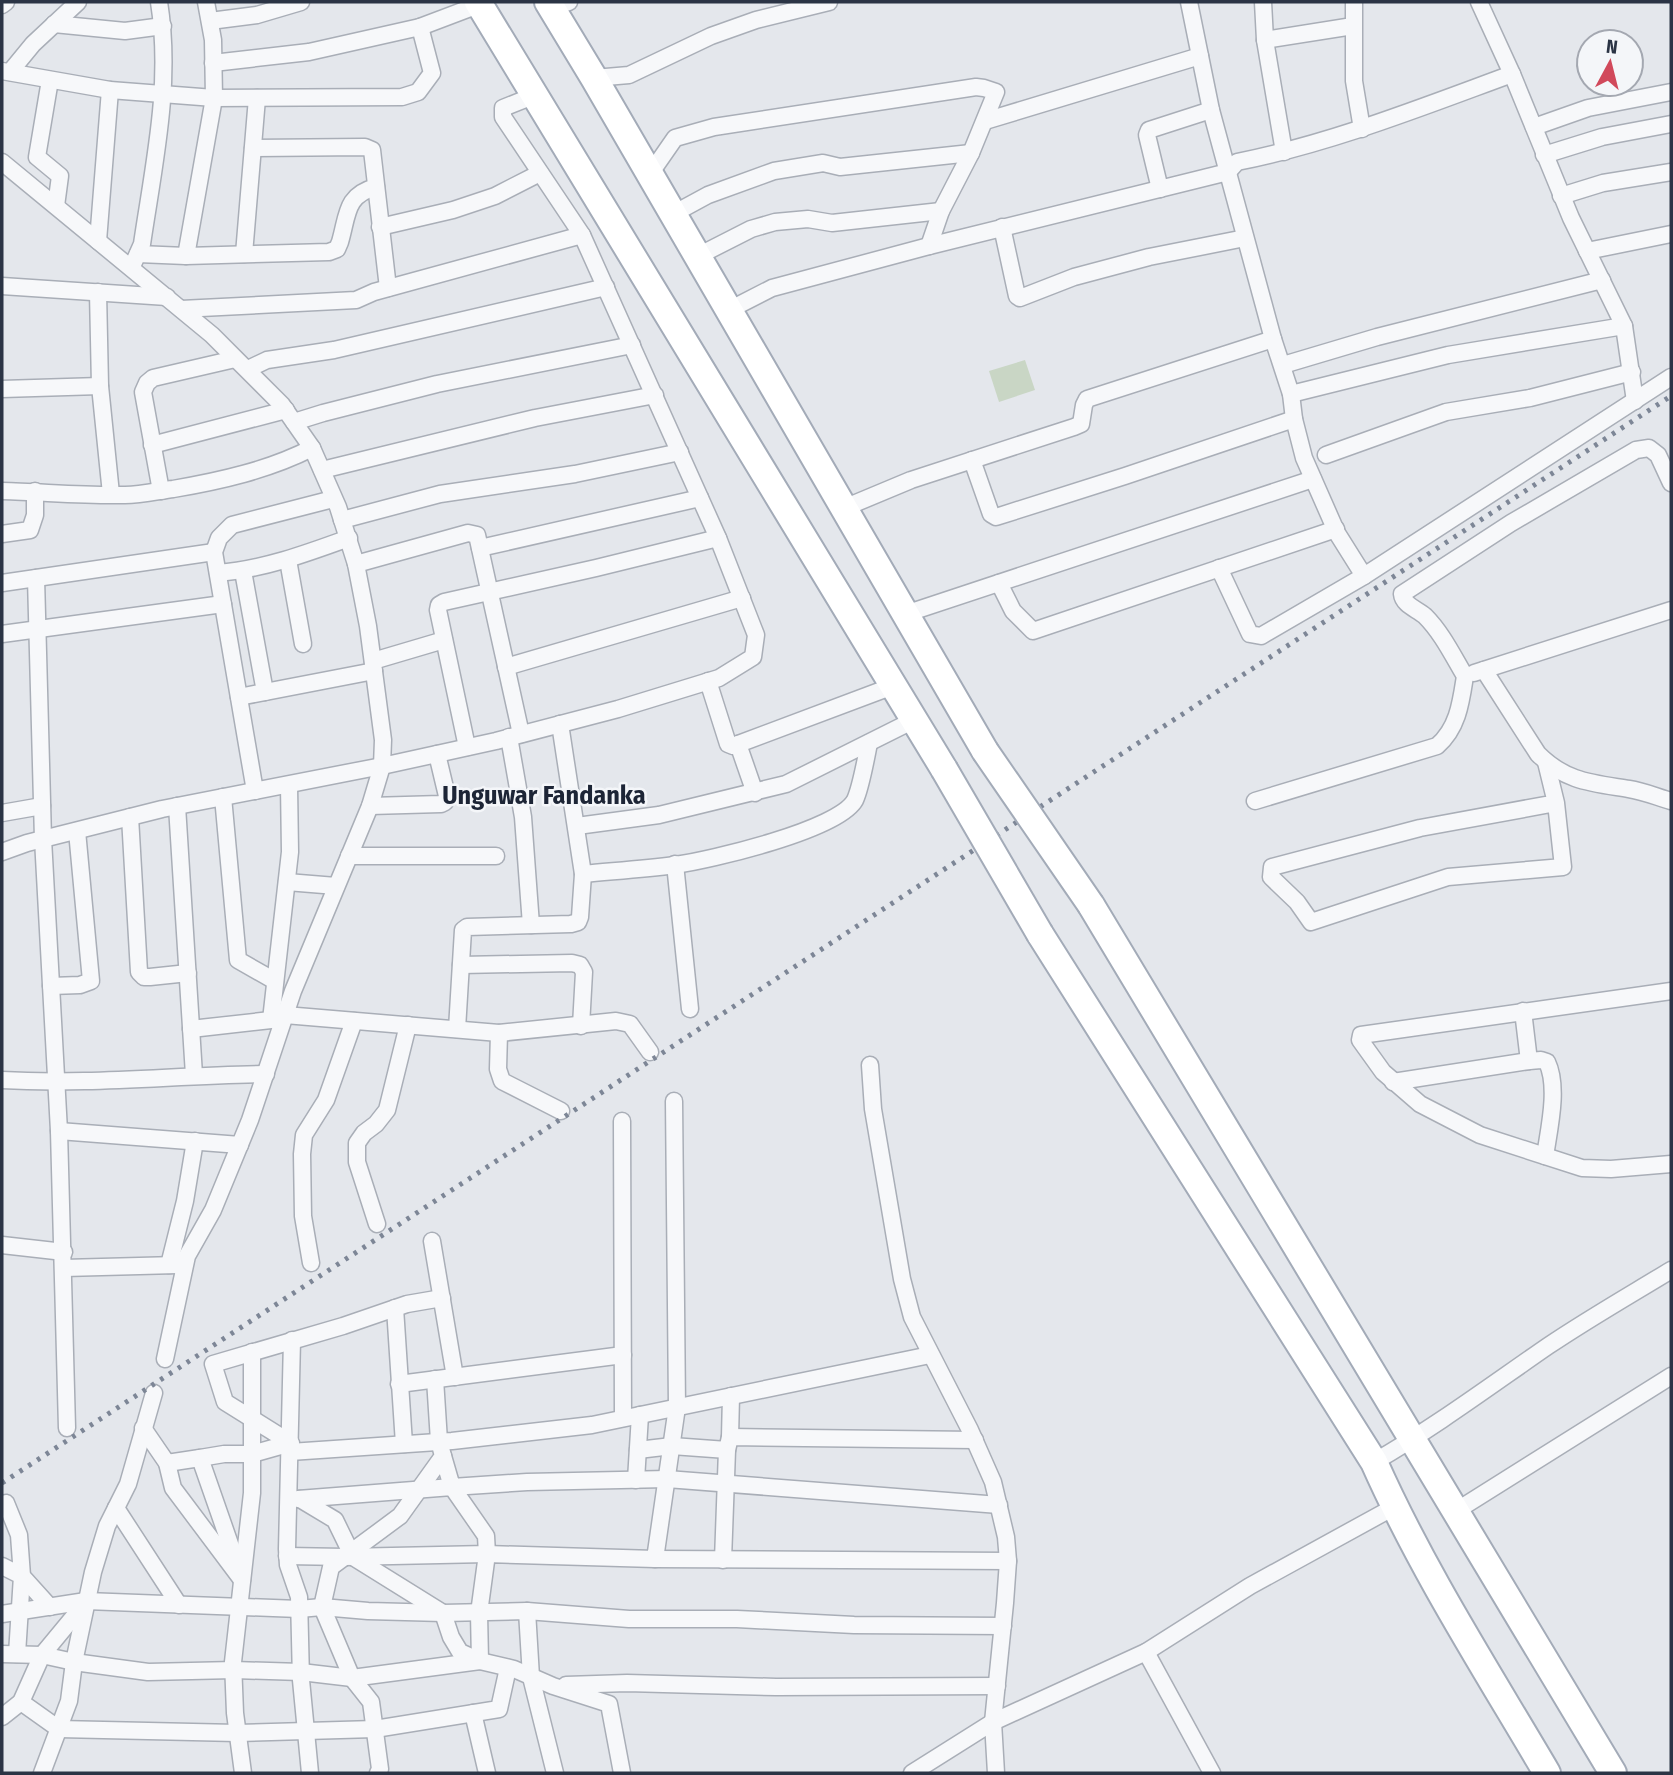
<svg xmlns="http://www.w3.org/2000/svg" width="1673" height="1775" viewBox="0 0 1673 1775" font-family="'Fira Sans Condensed',sans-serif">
	<rect width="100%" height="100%" fill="#e4e7ec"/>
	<path fill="#c9d6c5" d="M1025,360L1035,390L999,402L989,371Z"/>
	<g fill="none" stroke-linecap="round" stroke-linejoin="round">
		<defs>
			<g id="street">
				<path d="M1189,2L1211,110L1273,339L1291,394L1294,419L1304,458L1337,533L1364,576L1671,377"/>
				<path d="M1263,2L1265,40L1284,152"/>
				<path d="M1354,2V81L1362,129"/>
				<path d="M1479,2L1512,74L1571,218L1624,326L1635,401"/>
				<path d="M2,5L6,2"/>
				<path d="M551,8L569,2"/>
				<path d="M210,21L257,15L301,2"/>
				<path d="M54,24L125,31L163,26"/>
				<path d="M1265,40L1353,26"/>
				<path d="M213,63L309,52L420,27L486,2"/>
				<path d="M2,71L110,90L214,98L402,97L418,92L432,73L420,27"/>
				<path d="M10,72L33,44L78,2"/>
				<path d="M594,78L629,75L711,36L756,20L829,2"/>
				<path d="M50,80L37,157L60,176L56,206"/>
				<path d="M985,121L1200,56"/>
				<path d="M1534,127L1588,108L1671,92"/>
				<path d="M253,148L365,147L372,150L388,288"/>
				<path d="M1544,155L1602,137L1671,124"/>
				<path d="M2,162L212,335L282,405L312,448L338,507L356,564L368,626L383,740L382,766L370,806L293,991L250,1120L213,1210L187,1256L165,1359"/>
				<path d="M650,174L675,138L714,127L976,87L984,88L996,92L971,153L941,211L929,246"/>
				<path d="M1160,189L1147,135L1149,130L1211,110"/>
				<path d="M1561,196L1603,183L1671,172"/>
				<path d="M673,214L708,195L774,171L823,163L840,167L971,153"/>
				<path d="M380,227L453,210L495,196L540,173"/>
				<path d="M1002,227L1017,296L1020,298L1074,277L1149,257L1245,238"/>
				<path d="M98,241L110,90"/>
				<path d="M1587,251L1671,234"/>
				<path d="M138,254L186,256L329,252L337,249L340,242C348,215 345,195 376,187"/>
				<path d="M244,254L257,98"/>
				<path d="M186,256L214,98L213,40L206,2"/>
				<path d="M698,256L751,229L775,222L808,219L832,223L941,211"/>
				<path d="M134,262L142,244C154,163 172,83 159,2"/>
				<path d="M2,286L167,297"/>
				<path d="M98,292L100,386L111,494"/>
				<path d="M181,309L356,300L374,292L582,235"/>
				<path d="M729,310L772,288L929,246L1228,172L1237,162C1332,143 1422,107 1512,74"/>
				<path d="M1283,365L1377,337L1602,280"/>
				<path d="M248,369L267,360L334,350L606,287"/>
				<path d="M2,389L100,386"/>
				<path d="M1291,394L1448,355L1624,326"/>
				<path d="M294,422L323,413L437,384L632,345"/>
				<path d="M152,445L286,410"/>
				<path d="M1326,455L1446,412L1530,398L1632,372"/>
				<path d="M972,460L991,514L996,517L1125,476L1294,419"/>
				<path d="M322,470L535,418L655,395"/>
				<path d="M2,491C43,492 84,496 125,495C141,495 158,491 173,489C220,481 269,470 312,448"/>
				<path d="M161,491L143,392L147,383L153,378L235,359"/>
				<path d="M844,508L911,480L1074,427L1081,424L1084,405L1087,399L1273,339"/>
				<path d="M342,520L440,494L575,474L680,452"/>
				<path d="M2,534L30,530L35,515V491"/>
				<path d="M480,548L700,498"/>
				<path d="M288,560L303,644"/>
				<path d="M356,564L468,533L477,535L521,734"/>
				<path d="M1219,568L1250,634L1261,636L1364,576"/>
				<path d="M243,571L265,692"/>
				<path d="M218,573C264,569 305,554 349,538"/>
				<path d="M36,578L43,839L59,1131L67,1428"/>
				<path d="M2,583L214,552"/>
				<path d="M999,583L1013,611L1033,631L1336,529"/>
				<path d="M905,614L1313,479"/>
				<path d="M2,634L223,604"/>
				<path d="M373,661L444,640"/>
				<path d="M506,667L742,598"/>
				<path d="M1484,670L1538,754C1566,782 1592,783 1629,789C1643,791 1657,797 1671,801"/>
				<path d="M1474,673L1671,610"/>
				<path d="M708,681L728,744L733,746L893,686"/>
				<path d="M239,697L374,671"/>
				<path d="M509,737L523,817L531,925"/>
				<path d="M738,744L755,793"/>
				<path d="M467,747L438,610L439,605L444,602L596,568L718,538"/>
				<path d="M1546,762L1556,803L1563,867L1448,877L1311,922L1297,902L1271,877L1272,867L1420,828L1556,803"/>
				<path d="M255,791L214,552L219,538L232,525L333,499"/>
				<path d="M223,797L238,960L275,981"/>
				<path d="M1255,801L1437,746C1458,728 1461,702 1465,676C1453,656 1442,633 1425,616C1417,609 1403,605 1402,594L1511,523L1636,450L1649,448L1658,455L1671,483"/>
				<path d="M177,806L194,1075"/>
				<path d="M370,806L441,804L445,802L447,796L437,754"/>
				<path d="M2,813L42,806"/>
				<path d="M130,817L139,972L144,977H150L188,973"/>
				<path d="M577,826L659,815L786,784L914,720"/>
				<path d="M2,852L27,843L162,809L382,766L496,741L618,709L719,678L753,657L756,635L718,538L582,235L503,117V108L533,96"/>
				<path d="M349,856H496"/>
				<path d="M675,864L690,1009"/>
				<path d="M583,874C614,871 644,869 675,865C710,860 839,830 855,800C861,787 866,758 869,743"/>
				<path d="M287,882L336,886"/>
				<path d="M461,965L572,963L580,965L584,972L581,1026"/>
				<path d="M51,986L80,985L91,981L77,831"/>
				<path d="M1671,991L1361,1035L1360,1040L1383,1072L1420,1104L1480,1135L1582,1168L1611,1169L1671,1164"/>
				<path d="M1523,1011L1529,1061"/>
				<path d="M271,1020L290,852L289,785"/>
				<path d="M191,1029L271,1020L285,1015L499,1033L616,1021L630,1024L650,1052"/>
				<path d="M457,1029L463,930L467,927L571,924L578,922L580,917L583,874L560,724"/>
				<path d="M499,1033L498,1069L502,1081L561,1111"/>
				<path d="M870,1065L873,1109L902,1279L912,1317L970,1430L993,1482L1006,1537L1008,1561L1005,1603L993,1722L996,1773"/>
				<path d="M2,1080C90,1085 178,1075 266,1074"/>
				<path d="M1393,1082L1529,1061L1541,1060L1547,1062C1559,1087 1549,1129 1545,1156"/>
				<path d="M622,1121L623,1418"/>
				<path d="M59,1131L240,1145"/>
				<path d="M377,1224L357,1162V1143L364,1133L376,1124L387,1110L408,1025"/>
				<path d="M432,1241L455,1377"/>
				<path d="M2,1245L64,1252"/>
				<path d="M311,1263L303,1216L302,1154L304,1135L326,1100L354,1021"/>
				<path d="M169,1265L185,1201L195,1141"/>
				<path d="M64,1268L177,1265"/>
				<path d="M395,1308L404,1444"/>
				<path d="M292,1340L287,1549L288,1565L299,1597L301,1680L310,1773"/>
				<path d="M399,1384L623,1355"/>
				<path d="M143,1428L167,1463L173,1488L242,1580"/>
				<path d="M730,1437L731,1396"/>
				<path d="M638,1450L672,1446L727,1450L730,1437L975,1440"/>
				<path d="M290,1452L452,1441L592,1425L930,1355"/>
				<path d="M443,1456L452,1487L527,1482L667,1479L999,1505"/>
				<path d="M200,1458L224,1454H252L291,1443L225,1402L213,1364L343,1326L407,1304L442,1298"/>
				<path d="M1374,1462C1435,1427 1490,1386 1548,1346C1588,1319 1630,1295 1671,1270"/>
				<path d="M167,1463L200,1458L238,1567"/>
				<path d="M636,1480L640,1415"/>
				<path d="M300,1499L335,1520L353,1557L443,1613L451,1637L460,1652L480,1661L514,1669L553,1686L609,1704L622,1773"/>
				<path d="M2,1506L6,1503L19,1535L22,1576L50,1607"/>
				<path d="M116,1508L179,1605"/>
				<path d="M1456,1511L1671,1376"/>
				<path d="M287,1556L345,1557L487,1554L486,1536L452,1487L298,1499"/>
				<path d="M655,1559L1008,1561"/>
				<path d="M723,1560L727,1450"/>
				<path d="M2,1566L22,1576L17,1654"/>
				<path d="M527,1611L531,1677L555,1773"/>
				<path d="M2,1614L86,1601L299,1609L322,1607L368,1611L443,1613L527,1611L629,1619H737L854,1625L1003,1626"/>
				<path d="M1146,1652L1212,1773"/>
				<path d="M2,1654L42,1655L74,1662L148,1672L234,1670L301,1672L352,1678L480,1661L479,1613L487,1554L655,1559L677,1407L674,1101"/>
				<path d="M566,1685L627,1683L776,1687L997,1686"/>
				<path d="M21,1702L59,1729L237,1733L375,1729L499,1709L508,1668"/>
				<path d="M473,1713L487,1773"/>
				<path d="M2,1717L21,1702L42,1655L85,1603"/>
				<path d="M42,1773L69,1701L74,1662L93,1572L107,1526L128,1484L154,1393"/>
				<path d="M243,1773L235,1713L233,1662L252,1493V1352"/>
				<path d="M378,1773L380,1769L371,1702L352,1678L322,1607L331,1567L400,1516L443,1456L439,1441L435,1379"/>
				<path d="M912,1773L993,1722L1146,1652L1250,1586L1394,1507"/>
			</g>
			<g id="primary">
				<path d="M478,2L944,769"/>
				<path d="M548,2L594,78L985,751"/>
				<path d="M1091,905L1613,1773"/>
				<path d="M1040,934L1374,1462C1422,1570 1487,1671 1547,1773"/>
			</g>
		</defs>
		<use href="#street" stroke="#a9aeb7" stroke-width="19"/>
		<use href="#primary" stroke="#a3abb8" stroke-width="30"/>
		<use href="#street" stroke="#f7f8fa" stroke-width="16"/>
		<use href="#primary" stroke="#fff" stroke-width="26"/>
		<path stroke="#7d8696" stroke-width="5" stroke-dasharray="3.5 7" stroke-linecap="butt" d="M2,1483L1671,396"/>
		<defs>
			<g id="primary-bridge">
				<path d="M985,751L1091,905"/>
				<path d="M944,769L1040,934"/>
			</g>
		</defs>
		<use href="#primary-bridge" stroke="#a3abb8" stroke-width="30" stroke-linecap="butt"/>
		<use href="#primary-bridge" stroke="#fff" stroke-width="26"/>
	</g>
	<g text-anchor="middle" stroke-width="5" stroke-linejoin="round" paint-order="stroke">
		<g font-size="26" font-weight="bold" fill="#1d2536" stroke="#f4f6f9">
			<text x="544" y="804">Unguwar Fandanka</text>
		</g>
	</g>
	<rect width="1673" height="1775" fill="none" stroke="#2b3445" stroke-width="7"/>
	<g transform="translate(1610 63) rotate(7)"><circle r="33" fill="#f4f6f9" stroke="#a4a8b1" stroke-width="2"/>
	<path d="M0-5L12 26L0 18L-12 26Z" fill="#d1495b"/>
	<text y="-10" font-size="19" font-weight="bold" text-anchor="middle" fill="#2b3445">N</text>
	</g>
</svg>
